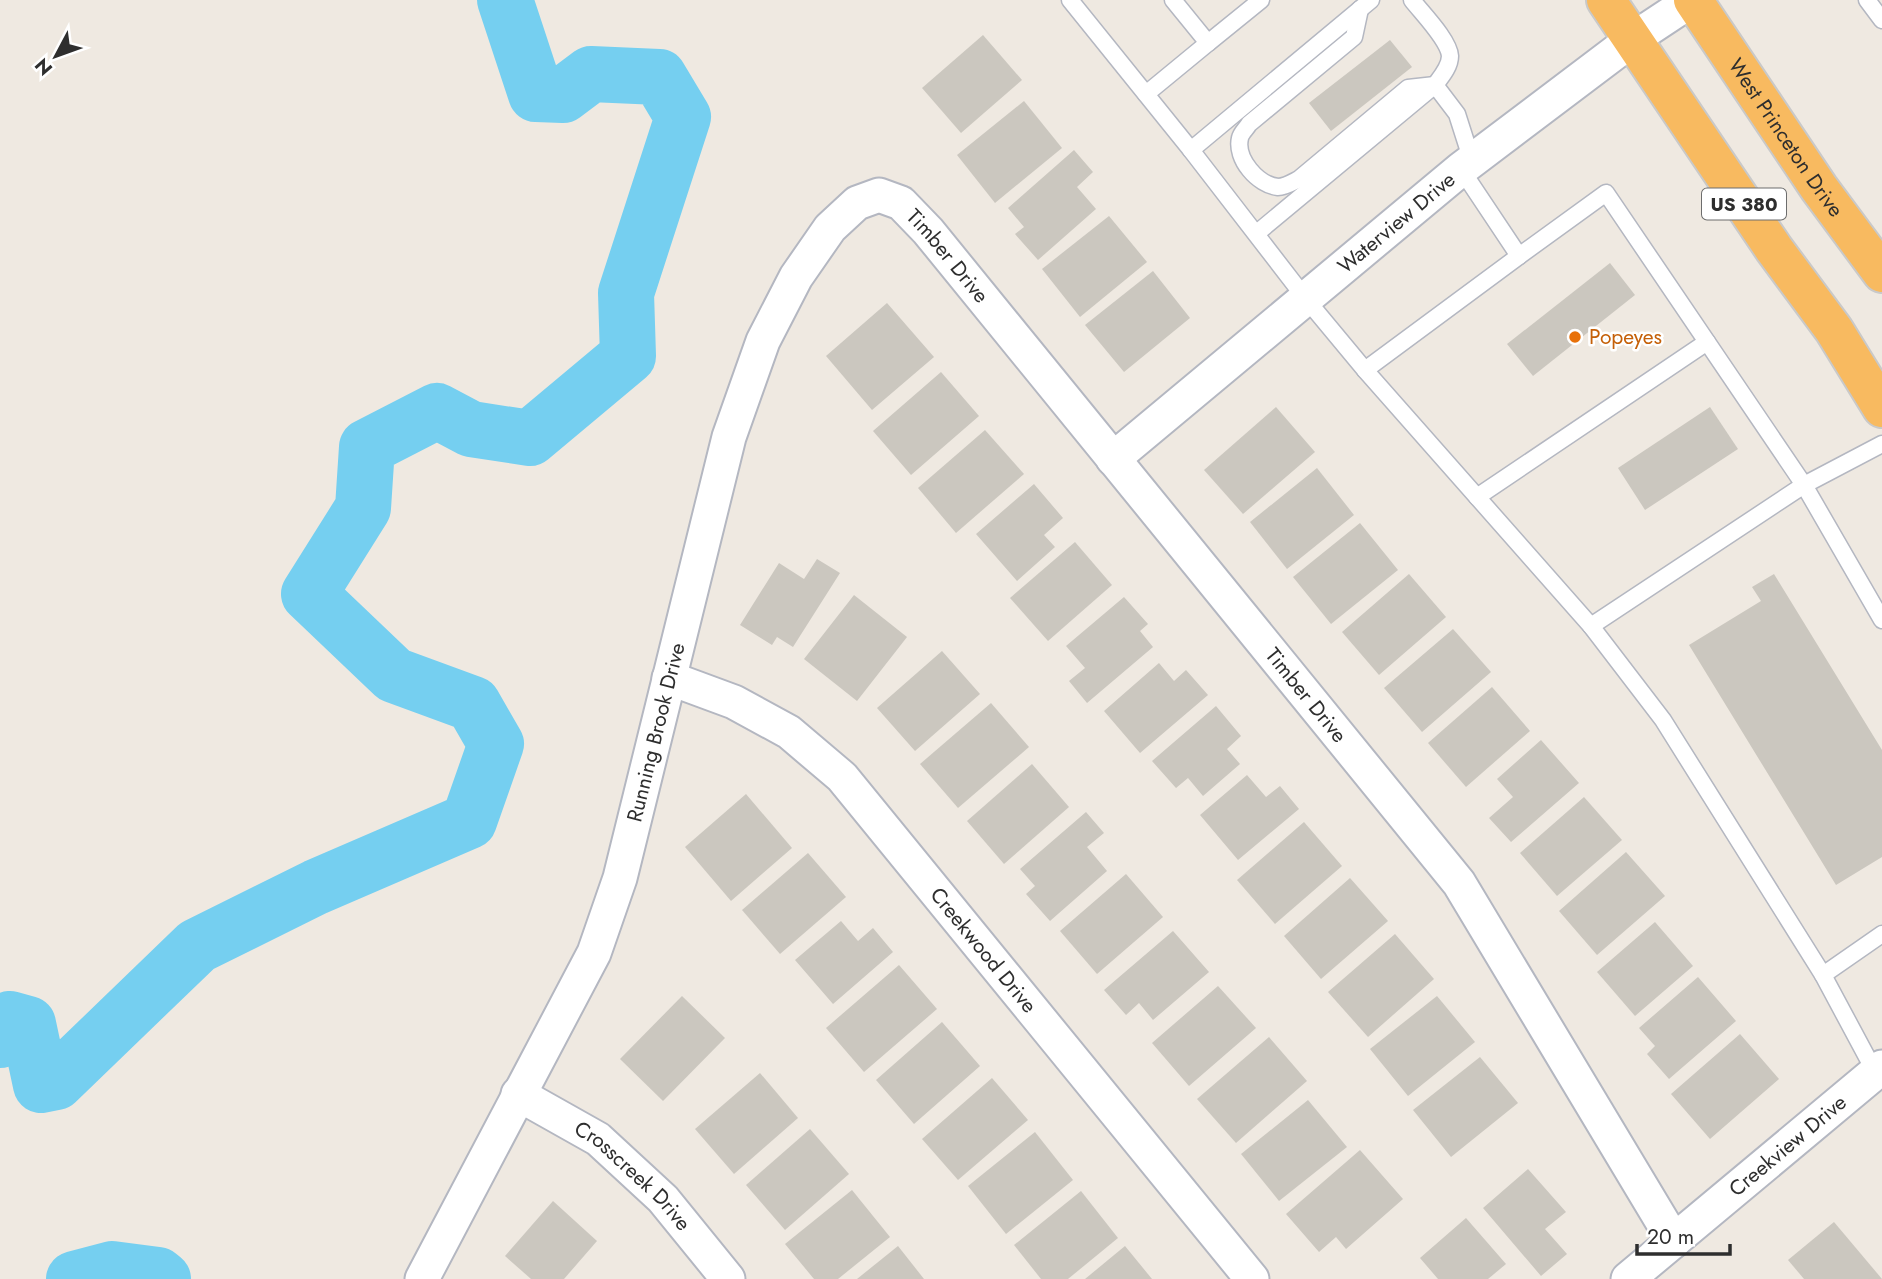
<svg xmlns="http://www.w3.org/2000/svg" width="1882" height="1279" viewBox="0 0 1882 1279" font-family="Jost,sans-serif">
	<rect width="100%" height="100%" fill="#efe9e1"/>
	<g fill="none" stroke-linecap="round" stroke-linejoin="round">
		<g stroke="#75cff0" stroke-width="56">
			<path d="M0,1040L10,1019L28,1024L41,1085L56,1082L197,946L316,887L469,821L496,744L473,704L394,675L309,594L363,508L367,447L437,411L471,429L530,438L628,356L626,293L683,117L659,77L591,74L563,95L536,94L505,0"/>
			<path d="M74,1279L112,1269L158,1275L163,1279"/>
		</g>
	</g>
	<g fill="#cbc7bf">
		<path d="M983,35L1022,80L961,133L922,88Z"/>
		<path d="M1390,40L1412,67L1331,131L1309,103Z"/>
		<path d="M1024,101L1062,148L995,203L957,155Z"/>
		<path d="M1074,150L1093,172L1077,187L1096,209L1038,260L1015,234L1024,227L1008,208Z"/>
		<path d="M1109,216L1147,262L1080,317L1042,269Z"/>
		<path d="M1610,263L1635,295L1533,376L1507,344Z"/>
		<path d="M1153,271L1190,318L1124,372L1085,325Z"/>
		<path d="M887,303L934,357L872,410L826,356Z"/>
		<path d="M941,372L979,416L911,475L873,431Z"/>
		<path d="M1276,407L1315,452L1243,514L1204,470Z"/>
		<path d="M1710,407L1738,449L1645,510L1618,468Z"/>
		<path d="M985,430L1024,474L956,533L918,488Z"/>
		<path d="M1317,468L1354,515L1287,569L1250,522Z"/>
		<path d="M1034,484L1063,518L1044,535L1055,547L1017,581L976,534Z"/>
		<path d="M1360,523L1398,570L1331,624L1293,577Z"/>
		<path d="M1075,542L1112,585L1048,641L1010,598Z"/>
		<path d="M817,559L840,573L793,647L777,637L772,645L740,625L779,563L804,579Z"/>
		<path d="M1409,574L1446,617L1379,675L1342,632Z"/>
		<path d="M1774,574L1882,750V857L1836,885L1689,645L1761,601L1752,587Z"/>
		<path d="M854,595L907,637L857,701L804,659Z"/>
		<path d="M1124,597L1148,624L1140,631L1153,647L1087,703L1069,681L1085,668L1066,646Z"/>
		<path d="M1453,629L1491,672L1422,732L1384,688Z"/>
		<path d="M942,651L980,694L915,751L877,708Z"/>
		<path d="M1159,663L1174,681L1186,670L1208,695L1140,753L1104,711Z"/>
		<path d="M1492,687L1530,731L1466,787L1428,743Z"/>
		<path d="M991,703L1029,747L958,808L920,764Z"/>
		<path d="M1216,706L1241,736L1227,749L1240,764L1203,796L1188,778L1176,788L1152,761Z"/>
		<path d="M1541,740L1579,783L1511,842L1489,818L1513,797L1497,779Z"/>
		<path d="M1032,764L1069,807L1004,864L967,821Z"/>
		<path d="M1247,775L1266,797L1280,786L1299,809L1238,860L1200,815Z"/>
		<path d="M746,794L792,848L731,901L685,847Z"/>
		<path d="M1584,797L1622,840L1557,896L1520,853Z"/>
		<path d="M1086,812L1104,833L1087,847L1107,871L1050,921L1026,894L1035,886L1020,869Z"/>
		<path d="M1304,822L1342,866L1275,924L1237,880Z"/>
		<path d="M1626,852L1665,896L1597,955L1559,911Z"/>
		<path d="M808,853L846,897L780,954L742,910Z"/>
		<path d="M1126,874L1163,917L1097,974L1060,931Z"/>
		<path d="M1350,878L1388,921L1321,979L1284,936Z"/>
		<path d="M841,921L858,941L873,928L893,952L833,1004L795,960Z"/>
		<path d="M1655,922L1693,966L1635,1016L1597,972Z"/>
		<path d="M1173,931L1209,972L1153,1020L1139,1003L1126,1015L1104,990Z"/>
		<path d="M1395,934L1434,979L1368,1037L1328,992Z"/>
		<path d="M899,965L937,1009L864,1072L826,1028Z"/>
		<path d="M1698,977L1736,1021L1669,1079L1647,1054L1655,1046L1639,1028Z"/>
		<path d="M1218,986L1256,1028L1189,1086L1152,1043Z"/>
		<path d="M682,996L725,1038L663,1101L620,1059Z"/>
		<path d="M1437,996L1475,1042L1408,1096L1370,1049Z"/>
		<path d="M942,1022L980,1066L914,1124L876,1080Z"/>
		<path d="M1740,1034L1779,1079L1710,1139L1671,1094Z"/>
		<path d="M1269,1037L1307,1081L1236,1143L1197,1099Z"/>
		<path d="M1480,1057L1518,1103L1451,1157L1413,1110Z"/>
		<path d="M760,1073L798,1118L734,1174L695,1129Z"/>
		<path d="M992,1078L1028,1120L958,1180L922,1139Z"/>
		<path d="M1308,1100L1347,1147L1279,1201L1241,1154Z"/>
		<path d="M810,1129L849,1174L785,1230L746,1185Z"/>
		<path d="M1035,1132L1073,1180L1006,1234L968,1186Z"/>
		<path d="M1360,1150L1403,1199L1346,1249L1336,1237L1319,1252L1286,1214Z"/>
		<path d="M1528,1169L1566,1212L1545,1229L1567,1254L1541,1276L1483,1208Z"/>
		<path d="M852,1190L890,1237L838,1279H814L785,1244Z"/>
		<path d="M1081,1191L1118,1238L1068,1279H1041L1014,1245Z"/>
		<path d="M553,1201L597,1241L564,1279H531L505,1256Z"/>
		<path d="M1466,1218L1506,1264L1488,1279H1438L1420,1258Z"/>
		<path d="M1834,1222L1882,1279H1804L1788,1260Z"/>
		<path d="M898,1246L924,1279H857Z"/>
		<path d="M1125,1246L1152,1279H1085Z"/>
	</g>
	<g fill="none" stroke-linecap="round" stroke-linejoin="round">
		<defs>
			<g id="service">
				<path d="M1070,0L1191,150"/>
				<path d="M1371,0L1191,150L1306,299L1365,370L1591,626L1663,720L1823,975"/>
				<path d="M1867,0L1882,20"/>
				<path d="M1360,9L1354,37L1249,124C1246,129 1241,133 1240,138C1235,159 1258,185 1278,187C1285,187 1293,182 1299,179L1408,88L1435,85L1457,114L1472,161"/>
				<path d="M1208,43L1261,0"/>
				<path d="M1146,94L1208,43L1173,0"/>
				<path d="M1461,169L1519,256L1606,193L1804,485L1591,626"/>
				<path d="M1257,233L1435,85C1441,77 1450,67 1450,56C1449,40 1422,13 1412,0"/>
				<path d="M1365,370L1519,256"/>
				<path d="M1882,444L1804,485L1882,620"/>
				<path d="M1477,497L1707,342"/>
				<path d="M1875,1072L1823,975L1882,934"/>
			</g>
			<g id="minor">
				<path id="s1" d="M1113,459L1461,169L1633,39L1692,0"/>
				<path id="s2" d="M669,678L734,702L789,732L842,777L1252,1279"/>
				<path id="s3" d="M518,1094L598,1139L663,1199L728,1279"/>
				<path id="s4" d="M422,1279L594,953L620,878L729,437L763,341L796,277L830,228L857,203L879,195L901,203L928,231L1459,883L1674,1241"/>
				<path id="s5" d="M1628,1279L1882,1067"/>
			</g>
			<g id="trunk">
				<path d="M1606,0L1774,249L1834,330L1882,408"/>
				<path id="s6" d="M1693,0L1819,188L1882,273"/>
			</g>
		</defs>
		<use href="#service" stroke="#b4b7c1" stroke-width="19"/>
		<use href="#minor" stroke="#b4b7c1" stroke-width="37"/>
		<use href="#trunk" stroke="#c9c9c9" stroke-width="42"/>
		<use href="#service" stroke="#fff" stroke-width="16"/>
		<use href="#minor" stroke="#fff" stroke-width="33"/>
		<use href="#trunk" stroke="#f8ba60" stroke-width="38"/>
	</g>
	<circle fill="#e8710a" stroke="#fff" stroke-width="2.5" cx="1575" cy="337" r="7"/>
	<g text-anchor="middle" stroke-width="5" stroke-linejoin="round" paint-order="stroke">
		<rect fill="#fff" stroke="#6d6d6d" stroke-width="2" x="1702" y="188.5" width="84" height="31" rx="5"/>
		<g font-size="19" font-weight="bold" fill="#2e2e2e">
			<text x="1744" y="211">US 380</text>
		</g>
		<g font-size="21" fill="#2e2e2e" stroke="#fff">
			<text dy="7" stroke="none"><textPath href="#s6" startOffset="166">West Princeton Drive</textPath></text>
			<text dy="7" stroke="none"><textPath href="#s1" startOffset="369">Waterview Drive</textPath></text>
			<text dy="7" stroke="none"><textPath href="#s4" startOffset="1290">Timber Drive</textPath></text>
			<text dy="7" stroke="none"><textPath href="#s4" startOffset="1857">Timber Drive</textPath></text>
			<text dy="7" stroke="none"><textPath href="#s4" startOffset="598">Running Brook Drive</textPath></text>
			<text dy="7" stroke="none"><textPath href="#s2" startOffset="425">Creekwood Drive</textPath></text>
			<text dy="7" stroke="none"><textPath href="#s5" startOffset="208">Creekview Drive</textPath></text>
			<text dy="7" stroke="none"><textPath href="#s3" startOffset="142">Crosscreek Drive</textPath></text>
		</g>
		<g font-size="21" fill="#c56008" stroke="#fff" text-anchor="start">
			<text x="1589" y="344">Popeyes</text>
		</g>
	</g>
	<g transform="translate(56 56) rotate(229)" stroke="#ffffff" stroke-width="5" paint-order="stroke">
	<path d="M0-5L12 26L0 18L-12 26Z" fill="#2e2e2e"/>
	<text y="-10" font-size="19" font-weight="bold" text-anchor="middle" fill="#2e2e2e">N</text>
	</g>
	<path d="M1637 1244v10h93v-10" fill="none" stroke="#2e2e2e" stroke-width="3.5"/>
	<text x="1647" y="1244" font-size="21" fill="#2e2e2e" stroke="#ffffff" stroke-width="5" paint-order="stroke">20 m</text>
</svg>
